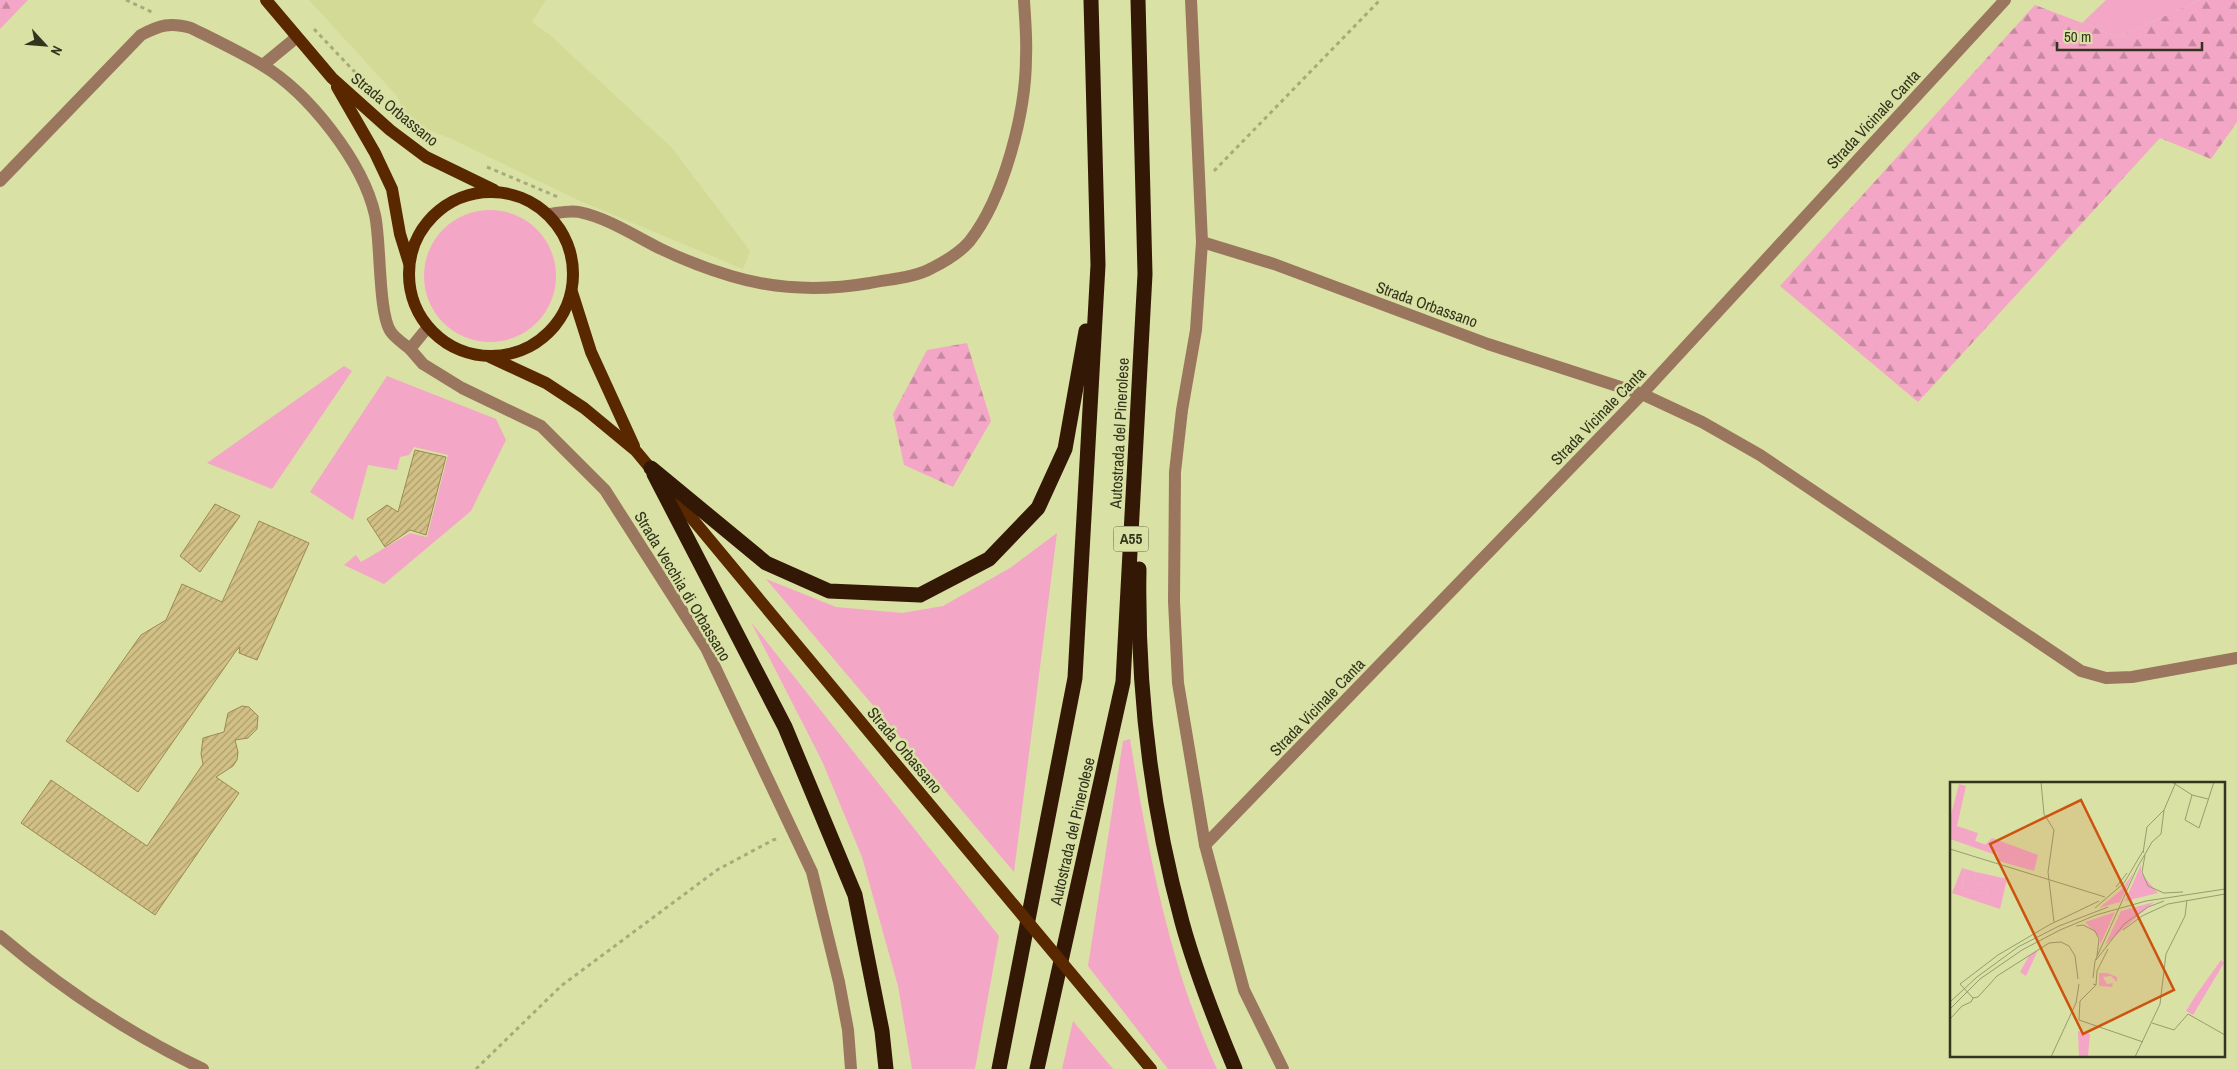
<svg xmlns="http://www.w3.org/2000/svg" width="2237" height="1069" viewBox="0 0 2237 1069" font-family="'Archivo Narrow',sans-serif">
	<defs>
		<pattern id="forest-firs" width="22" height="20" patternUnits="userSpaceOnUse" patternTransform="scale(1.25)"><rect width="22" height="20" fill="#f4a6c6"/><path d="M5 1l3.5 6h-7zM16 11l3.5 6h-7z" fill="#c688a0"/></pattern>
		<pattern id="building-hatch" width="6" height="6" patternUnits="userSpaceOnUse" patternTransform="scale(1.25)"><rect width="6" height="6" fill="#d2c086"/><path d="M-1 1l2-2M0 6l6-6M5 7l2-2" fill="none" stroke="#ab9d6d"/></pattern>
	</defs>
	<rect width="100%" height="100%" fill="#dae1a5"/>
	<path fill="#d2da96" d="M309,0H546L532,22L550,35L672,148L750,251L743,269L578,200L454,140L409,122L397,96Z"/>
	<g fill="#f4a6c6">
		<path d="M2106,0H2200L2119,37L2082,23Z"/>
		<circle cx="490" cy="276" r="66"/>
		<path d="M344,366L352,371L272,489L207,463Z"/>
		<path d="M387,376L496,419L506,440L471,511L384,584L344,565L356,555L361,562L410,533L427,537L448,455L414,447L409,455L400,457L397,470L368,465L353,520L310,492Z"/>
		<path d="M1057,533L1014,872L766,579L836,607L902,613L943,606L1010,568Z"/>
		<path d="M751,622L999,936L975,1069H912L898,986L862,857L822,761Z"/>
		<path d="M1130,739C1148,851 1169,965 1217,1069H1168L1088,966L1123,741Z"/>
		<path d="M1073,1021L1113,1069H1062Z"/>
	</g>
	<g fill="url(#forest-firs)">
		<path d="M0,0H28L0,29Z"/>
		<path d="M2200,0H2237V122L2211,159L2160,138L1918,402L1780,286L2035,5L2119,37Z"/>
		<path d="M967,343L991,421L953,487L904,465L893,414L927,350Z"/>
	</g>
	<g fill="url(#building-hatch)" stroke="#9b8a51">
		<path d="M415,450L446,457L426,535L410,530L385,547L367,519L387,505L398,512Z"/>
		<path d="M215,504L240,516L200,572L180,556Z"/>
		<path d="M259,521L309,543L257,660L239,653L240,647L236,651L138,792L66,741L141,635L166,620L182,584L222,602Z"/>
		<path d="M242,706L249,707L258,716L257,729L248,738L235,740L238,752L237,760L233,766L216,777L239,793L155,915L21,823L51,780L147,846L203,764L201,754L203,738L224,732L228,713Z"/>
	</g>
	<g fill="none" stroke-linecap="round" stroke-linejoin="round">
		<g stroke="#a5ab7a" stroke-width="3" stroke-dasharray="4 4" stroke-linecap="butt">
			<path d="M126,0L154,13"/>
			<path d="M314,29L370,88"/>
			<path d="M487,167L558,197"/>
			<path d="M1214,171L1380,0"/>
			<path d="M476,1069L561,986L717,870L773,840L780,838"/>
		</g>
		<g stroke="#9b765f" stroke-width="12">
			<path d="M1191,0L1202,242L1196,330L1182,410L1175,472L1174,601L1178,683L1205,845L1244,990L1283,1069"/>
			<path d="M263,65L297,37"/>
			<path d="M0,181L141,35C160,25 170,22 191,28C215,40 240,52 262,65C309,93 363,162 375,215C381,241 378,314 391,332C395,338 404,344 410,349"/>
			<path d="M549,214C558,213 570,210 579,212C608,218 635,236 661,249C684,260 707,269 731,276C777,290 823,291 870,283C889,279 914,278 932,268C944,262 960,252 969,242C1004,198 1026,112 1026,57C1027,38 1025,19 1024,0"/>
			<path d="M1202,242L1274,264L1488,344L1642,394L1702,422L1760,455L2081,671L2106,678L2132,677L2237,658"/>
			<path d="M428,327L410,349L423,364L462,388L541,426L605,490L706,648L812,872L839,982L848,1030L851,1069"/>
			<path d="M1205,845L1642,394L2005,0"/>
			<path d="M0,936C62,989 130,1034 203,1069"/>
		</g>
		<g stroke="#592800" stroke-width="12">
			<path d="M266,0L332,78L390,130L426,157L494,190"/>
			<path d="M337,87L375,153L392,189L400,234L409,263"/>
			<circle cx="491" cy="274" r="82"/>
			<path d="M572,292L591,352L634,446"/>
			<path d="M490,357L546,383L584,408L636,451L895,763"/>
		</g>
		<g stroke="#321805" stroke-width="15">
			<path d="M651,468L766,563L829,591L920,595L989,559L1038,508L1065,449L1086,331"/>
			<path d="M654,474L785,727L855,895L882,1031L886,1069"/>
			<path d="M1139,569C1137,687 1151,808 1182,922C1196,973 1215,1021 1235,1069"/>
			<path d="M999,1069L1075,678L1098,265L1091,0"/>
			<path d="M1037,1069L1123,682L1145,274L1138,0"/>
		</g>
		<path stroke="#592800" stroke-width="12" d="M895,763L1151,1069"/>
	</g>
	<g text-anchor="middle" stroke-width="5" stroke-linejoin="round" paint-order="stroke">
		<rect fill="#dae1a5" stroke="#646846" stroke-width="1" x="1113.5" y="526.5" width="35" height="25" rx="4"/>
		<g font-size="15" font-weight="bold" fill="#32341d">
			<text x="1131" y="544">A55</text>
		</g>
		<g font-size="16" fill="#32341d" stroke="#dae1a5">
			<text transform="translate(395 109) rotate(39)" y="6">Strada Orbassano</text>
			<text transform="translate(1873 119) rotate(-47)" y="6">Strada Vicinale Canta</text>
			<text transform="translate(1427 304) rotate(20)" y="6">Strada Orbassano</text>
			<text transform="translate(1598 416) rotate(-46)" y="6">Strada Vicinale Canta</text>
			<text transform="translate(1119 433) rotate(-87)" y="6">Autostrada del Pinerolese</text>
			<text transform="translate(683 586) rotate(59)" y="6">Strada Vecchia di Orbassano</text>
			<text transform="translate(1317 707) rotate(-46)" y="6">Strada Vicinale Canta</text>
			<text transform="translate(905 750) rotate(50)" y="6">Strada Orbassano</text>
			<text transform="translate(1072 831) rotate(-77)" y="6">Autostrada del Pinerolese</text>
		</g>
	</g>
	<g transform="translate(1950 782)">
		<rect width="275" height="275" fill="#dae1a5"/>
		<path d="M9,2L16,4L7,44L28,51L25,59L42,65L49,74L0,57V37ZM191,83V91L208,111L175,119ZM15,87L26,90L24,99L38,105L37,112L12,109ZM184,90L170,120L149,126L171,108ZM204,120L155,163L171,129ZM165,130L150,163V156L135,140ZM271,178L274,181L253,216L246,213ZM149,191H157L167,195V200L161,194L153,195L157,202L163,201L162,205L149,204Z" fill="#f4a6c6"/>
		<path d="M42,56L88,73L84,89L49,79L48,71L35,63ZM12,86L15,87L12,109L37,112L38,105L24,99L26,90L57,97L50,127L2,111ZM88,168L76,194L70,190L79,174ZM246,213L253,216L243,233L236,229ZM128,249L140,252L138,275H129Z" fill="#f4a6c6"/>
		<path fill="none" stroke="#979c6f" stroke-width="1" d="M91,0L94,32L104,48L98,90L104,140M222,0L242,13L258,17M242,13L235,38L249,46L264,0M0,67L155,115M193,71L197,45L214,28L226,0M195,73L192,90L198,104L214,111L233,110M166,105L177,91M145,126L174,101L193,69M126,144L133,143L145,149L149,157L147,174M173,148L192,134L218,122L275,112M146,178L174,142L198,125L214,119M143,196L145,179L187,86L202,60L211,52L214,28M143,202L146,203L147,189L158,167M146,203L130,219L129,238L193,260M23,216L10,202L48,173L99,143L149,119M0,220L27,195L68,165L109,144L158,125M0,227L30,197L72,168L110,148L146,133L196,119L275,107M0,237L12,224L21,220L23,216L28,215L47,194L99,161L111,160L119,164L125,174L128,197M202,241L224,248L238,232L275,253M101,275L126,221L129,202M185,275L210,222L216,172L235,134L237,118"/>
		<path fill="#cd530f" fill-opacity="0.15" stroke="#cd530f" stroke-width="2.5" d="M131,18L224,208L133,252L40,62Z"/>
		<rect width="275" height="275" fill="none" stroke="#32341d" stroke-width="2.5"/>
	</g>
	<g transform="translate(45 45) rotate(116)" stroke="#dae1a5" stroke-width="4" paint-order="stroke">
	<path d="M0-4L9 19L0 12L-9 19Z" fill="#32341d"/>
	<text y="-8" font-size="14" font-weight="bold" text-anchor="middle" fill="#32341d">N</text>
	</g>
	<path d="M2057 42v8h145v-8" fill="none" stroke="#32341d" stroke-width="2.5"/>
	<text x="2064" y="42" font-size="15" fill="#32341d" stroke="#dae1a5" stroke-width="4" paint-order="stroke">50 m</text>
</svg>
